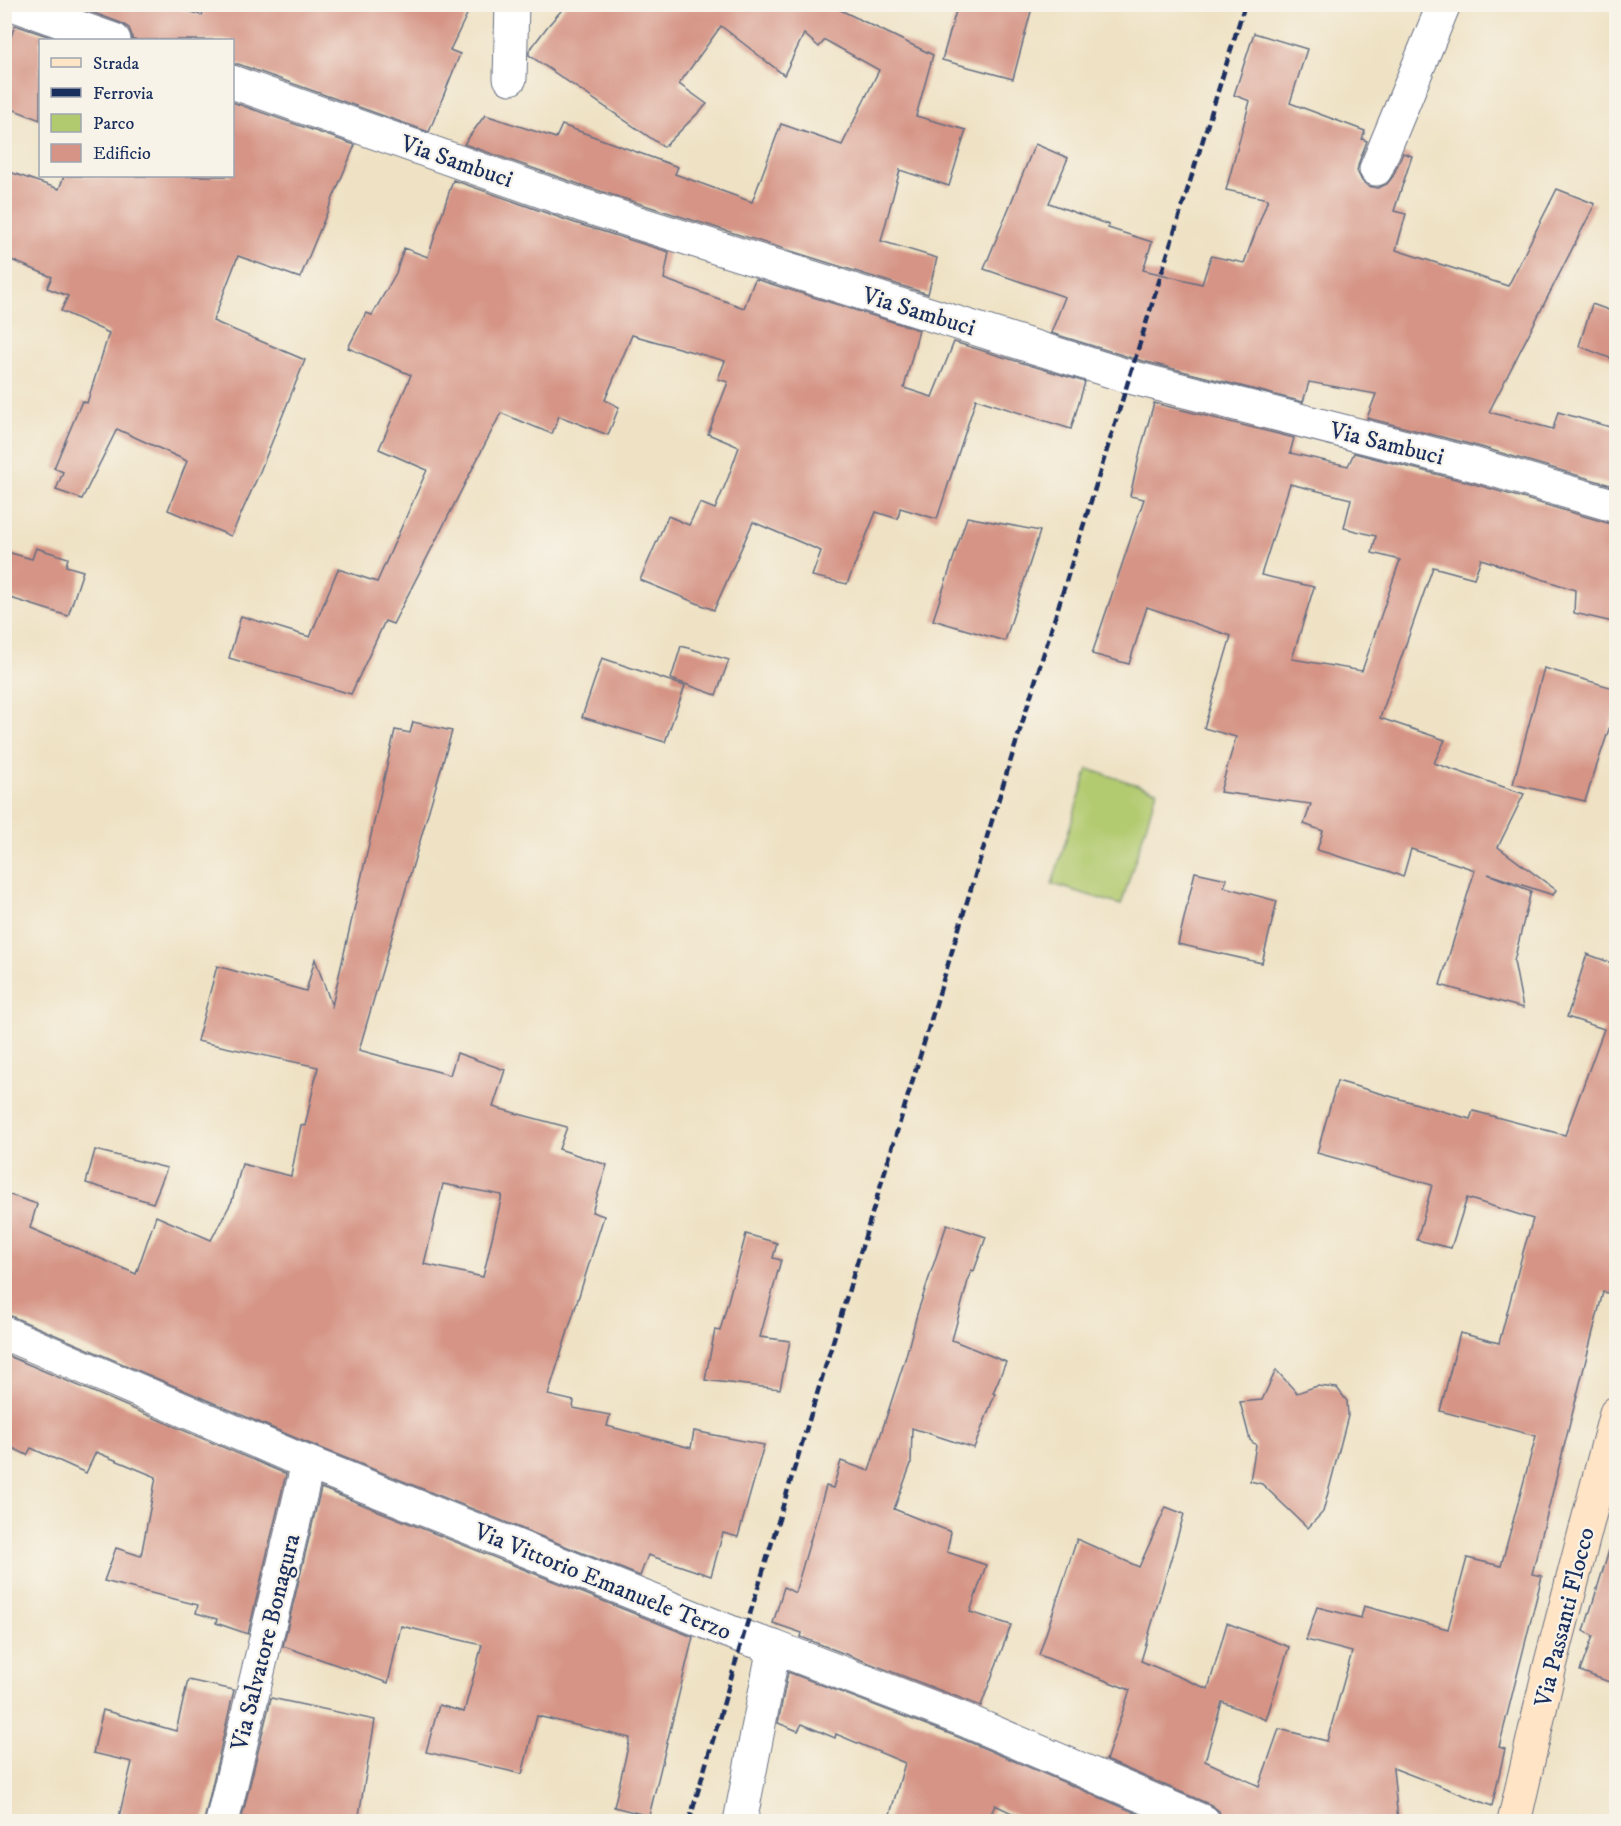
<svg xmlns="http://www.w3.org/2000/svg" width="1621" height="1826" viewBox="0 0 1621 1826" font-family="'IM FELL DW Pica',serif">
	<rect width="100%" height="100%" fill="#f7f3e8"/>
	<filter id="ink" filterUnits="userSpaceOnUse"><feTurbulence type="fractalNoise" baseFrequency=".0167" numOctaves="2"/><feDisplacementMap in="SourceGraphic" scale="12" xChannelSelector="R" yChannelSelector="G"/><feConvolveMatrix kernelMatrix="1 2 1 2 8 2 1 2 1" color-interpolation-filters="sRGB"/></filter>
	<filter id="wash" filterUnits="userSpaceOnUse"><feTurbulence type="fractalNoise" baseFrequency=".008" numOctaves="4" result="noise"/><feDisplacementMap in="SourceGraphic" scale="24" xChannelSelector="R" yChannelSelector="G"/><feGaussianBlur stdDeviation="1.35" result="paint"/><feColorMatrix in="noise" values="0 0 0 0 0 0 0 0 0 0 0 0 0 0 0 0 0 1.4 0 .05"/><feComposite in="paint" operator="in"/></filter>
	<g filter="url(#wash)">
		<rect width="100%" height="100%" fill="#efe2c4"/>
		<path fill="#b2ca6f" stroke="#667c66" stroke-width="1.5" d="M1088,769L1157,791L1121,905L1052,884Z"/>
		<g id="blocks">
			<g fill="#d59485" fill-rule="evenodd">
				<path d="M70,4H164L202,15L206,4H472L450,50L460,54L429,132L238,64H232V40H132V36L129,28L121,23Z"/>
				<path d="M567,4H828L933,55L916,116L966,130L949,186L900,170L881,241L937,258L928,294L587,187L464,144L485,115L556,138L562,125L678,167L675,174L752,202L781,124L842,145L879,70L825,40L819,47L804,34L784,75L721,26L679,84L707,104L664,147L529,55V51L547,27Z"/>
				<path d="M958,4H1033L1013,79L942,60Z"/>
				<path d="M15,25L59,40H40V120L4,106V57Z"/>
				<path d="M1254,33L1307,49L1290,103L1365,131L1362,139L1367,141L1359,162L1357,171L1362,181L1368,186L1378,188L1387,184L1393,176L1403,153L1412,156L1394,211L1406,214L1396,250L1508,286L1557,189L1595,204L1489,412L1553,429L1558,412L1617,429V487L1481,447L1367,418L1376,394L1309,382L1303,402L1135,359L1051,333L1065,297L984,269L1035,144L1068,158L1049,203L1109,225L1108,228L1152,242L1143,270L1202,284L1211,256L1244,263L1268,199L1226,190L1250,101L1234,95Z"/>
				<path d="M232,102L355,145L300,278L238,256L213,321L305,360L259,474L231,536L168,510L187,461L117,429L82,499L56,490L63,472L54,468L82,401L87,403L109,333L61,311L68,296L47,288L52,277L4,257V170L59,189L64,176H232Z"/>
				<path d="M453,180L575,223L669,252L664,279L744,308L755,279L919,330L904,388L932,397L954,342L1085,382L1071,429L976,399L937,519L900,508L898,519L876,512L847,584L812,576L821,551L753,522L714,610L640,580L668,516L689,525L700,503L715,509L728,478L739,447L708,434L728,382L718,379L725,361L632,335L605,400L619,407L608,435L559,416L552,434L501,413L393,624L385,621L351,694L229,658L241,616L310,637L338,569L377,582L427,470L379,449L411,375L348,348L366,313L372,315L396,273L404,248L428,257Z"/>
				<path d="M1592,304L1617,313V361L1579,346Z"/>
				<path d="M1154,403L1294,438L1290,453L1348,466L1354,453L1471,483L1611,524H1617V623L1574,613L1575,590L1481,559L1474,578L1433,567L1380,718L1445,740L1434,763L1524,794L1498,847L1556,890L1553,895L1488,874L1531,891L1514,961L1523,1008L1440,985L1475,870L1411,849L1403,877L1388,871L1317,850L1323,831L1304,824L1311,804L1220,792L1236,737L1204,728L1231,636L1147,607L1129,664L1092,654L1144,499L1130,496L1141,448ZM1290,484L1351,499L1344,528L1376,536L1372,553L1400,560L1362,671L1292,659L1314,587L1261,575Z"/>
				<path d="M967,517L1040,531L1005,641L933,620Z"/>
				<path d="M36,548L68,558L66,566L83,571L68,616L4,596V551L32,559Z"/>
				<path d="M681,646L729,660L716,695L671,679Z"/>
				<path d="M602,658L685,686L665,742L582,717Z"/>
				<path d="M1544,668L1617,689V705L1585,801L1513,784Z"/>
				<path d="M413,722L452,731L359,1050L450,1075L457,1053L505,1070L493,1107L567,1127L559,1149L607,1165L592,1212L604,1216L548,1395L574,1401L573,1408L610,1415L607,1426L691,1448L694,1431L764,1445L738,1537L723,1533L711,1576L648,1555L640,1576L298,1439L11,1316L4,1315V1193L37,1204L30,1228L136,1274L156,1216L211,1240L232,1201L242,1164L291,1176L301,1125L305,1126L318,1067L197,1041L217,966L306,991L315,959L332,1006L395,730L410,733ZM443,1184L502,1195L483,1277L424,1264Z"/>
				<path d="M1195,872L1227,879L1224,887L1277,901L1262,963L1178,944Z"/>
				<path d="M1587,954L1617,965V1295L1603,1292L1532,1574L1542,1576L1499,1747L1505,1749L1492,1806L1393,1768L1398,1821H1222L1219,1811L1211,1805L1106,1760L1130,1690L1039,1655L1077,1539L1139,1567L1166,1507L1184,1514L1141,1661L1208,1689L1227,1623L1289,1647L1266,1720L1222,1702L1205,1761L1259,1786L1279,1729L1327,1741L1352,1652L1306,1640L1317,1607L1361,1618L1364,1606L1448,1629L1467,1558L1501,1566L1536,1436L1440,1411L1460,1333L1499,1343L1523,1252L1533,1219L1467,1198L1451,1248L1417,1240L1432,1185L1317,1153L1337,1081L1470,1119L1473,1111L1565,1135L1604,1029L1567,1017Z"/>
				<path d="M95,1150L167,1168L153,1203L86,1183Z"/>
				<path d="M947,1224L986,1237L974,1271L971,1270L952,1340L1006,1362L993,1393L995,1394L974,1448L912,1428L911,1464L894,1509L951,1532L947,1552L986,1565L970,1612L1011,1625L981,1706L801,1637L802,1633L773,1623L784,1587L795,1593L826,1486L833,1488L841,1461L869,1471L906,1356L917,1314Z"/>
				<path d="M746,1234L777,1243L773,1258L781,1260L760,1337L790,1341L780,1389L705,1380L715,1330L720,1331Z"/>
				<path d="M4,1354L286,1474L248,1634L216,1623L217,1619L196,1613L198,1605L104,1581L116,1548L141,1556L156,1477L96,1452L86,1473L31,1448L27,1455L4,1444Z"/>
				<path d="M1276,1370L1297,1393L1317,1386L1337,1388L1347,1401L1348,1416L1323,1512L1308,1528L1262,1484L1250,1481L1256,1445L1250,1440L1240,1402L1262,1400Z"/>
				<path d="M321,1488L693,1637L649,1816L614,1807L630,1738L537,1716L522,1774L426,1752L439,1705L464,1712L482,1645L401,1626L388,1683L283,1646Z"/>
				<path d="M1609,1550L1617,1551V1685L1580,1671L1593,1636L1584,1631Z"/>
				<path d="M788,1672L958,1737L1155,1821H1029L995,1805L988,1821H888L905,1763L836,1734L835,1738L802,1724L798,1731L778,1723Z"/>
				<path d="M188,1680L234,1690L204,1821H118L132,1762L93,1753L103,1710L176,1731Z"/>
				<path d="M271,1698L375,1720L358,1821H241Z"/>
			</g>
		</g>
	</g>
	<g filter="url(#ink)">
		<use href="#blocks" fill-opacity="0" stroke="#656e82" stroke-width="1.5"/>
		<g fill="none" stroke-linecap="round" stroke-linejoin="round">
			<defs>
				<g id="street">
					<path d="M12,4L114,40"/>
					<path d="M510,78L512,4"/>
					<path d="M232,82L581,205L1130,377L1476,465L1616,506"/>
					<path d="M1376,169L1444,4"/>
					<path d="M4,1333L291,1456L743,1637L774,1647L965,1720L1204,1822"/>
					<path d="M222,1822L308,1463"/>
					<path d="M740,1822L774,1647"/>
				</g>
				<path id="secondary" d="M1514,1822L1550,1666L1616,1413"/>
			</defs>
			<use href="#street" stroke="#656e82" stroke-width="35"/>
			<use href="#secondary" stroke="#656e82" stroke-width="35"/>
			<use href="#street" stroke="#fff" stroke-width="33"/>
			<use href="#secondary" stroke="#ffe4c6" stroke-width="33"/>
			<path stroke="#1b2f5e" stroke-width="4.5" stroke-dasharray="9 4.5" stroke-linecap="butt" d="M689,1822L743,1637L977,869L1245,4"/>
		</g>
	</g>
	<g text-anchor="middle" stroke-width="4.5" stroke-linejoin="round" paint-order="stroke">
		<g font-size="24" fill="#1b2f5e" stroke="#f7f3e8">
			<text transform="translate(457 161) rotate(19)" y="8">Via Sambuci</text>
			<text transform="translate(919 311) rotate(17)" y="8">Via Sambuci</text>
			<text transform="translate(1387 443) rotate(14)" y="8">Via Sambuci</text>
			<text transform="translate(603 1581) rotate(22)" y="8">Via Vittorio Emanuele Terzo</text>
			<text transform="translate(1564 1617) rotate(-76)" y="8">Via Passanti Flocco</text>
			<text transform="translate(265 1642) rotate(-76)" y="8">Via Salvatore Bonagura</text>
		</g>
	</g>
	<rect width="1621" height="1826" fill="none" stroke="#f7f3e8" stroke-width="24"/>
	<rect x="39" y="39" width="195" height="138" fill="#f7f3e8" stroke="#9fa5b1" stroke-width="1.5"/>
	<rect x="51" y="58" width="30" height="9" fill="#ffe4c6" stroke="#9fa5b1" stroke-width="1.5"/>
	<text x="93" y="69" font-size="18" fill="#1b2f5e">Strada</text>
	<rect x="51" y="88" width="30" height="9" fill="#1b2f5e" stroke="#9fa5b1" stroke-width="1.5"/>
	<text x="93" y="99" font-size="18" fill="#1b2f5e">Ferrovia</text>
	<rect x="51" y="114" width="30" height="18" fill="#b2ca6f" stroke="#9fa5b1" stroke-width="1.5"/>
	<text x="93" y="129" font-size="18" fill="#1b2f5e">Parco</text>
	<rect x="51" y="144" width="30" height="18" fill="#d59485" stroke="#9fa5b1" stroke-width="1.5"/>
	<text x="93" y="159" font-size="18" fill="#1b2f5e">Edificio</text>
</svg>
